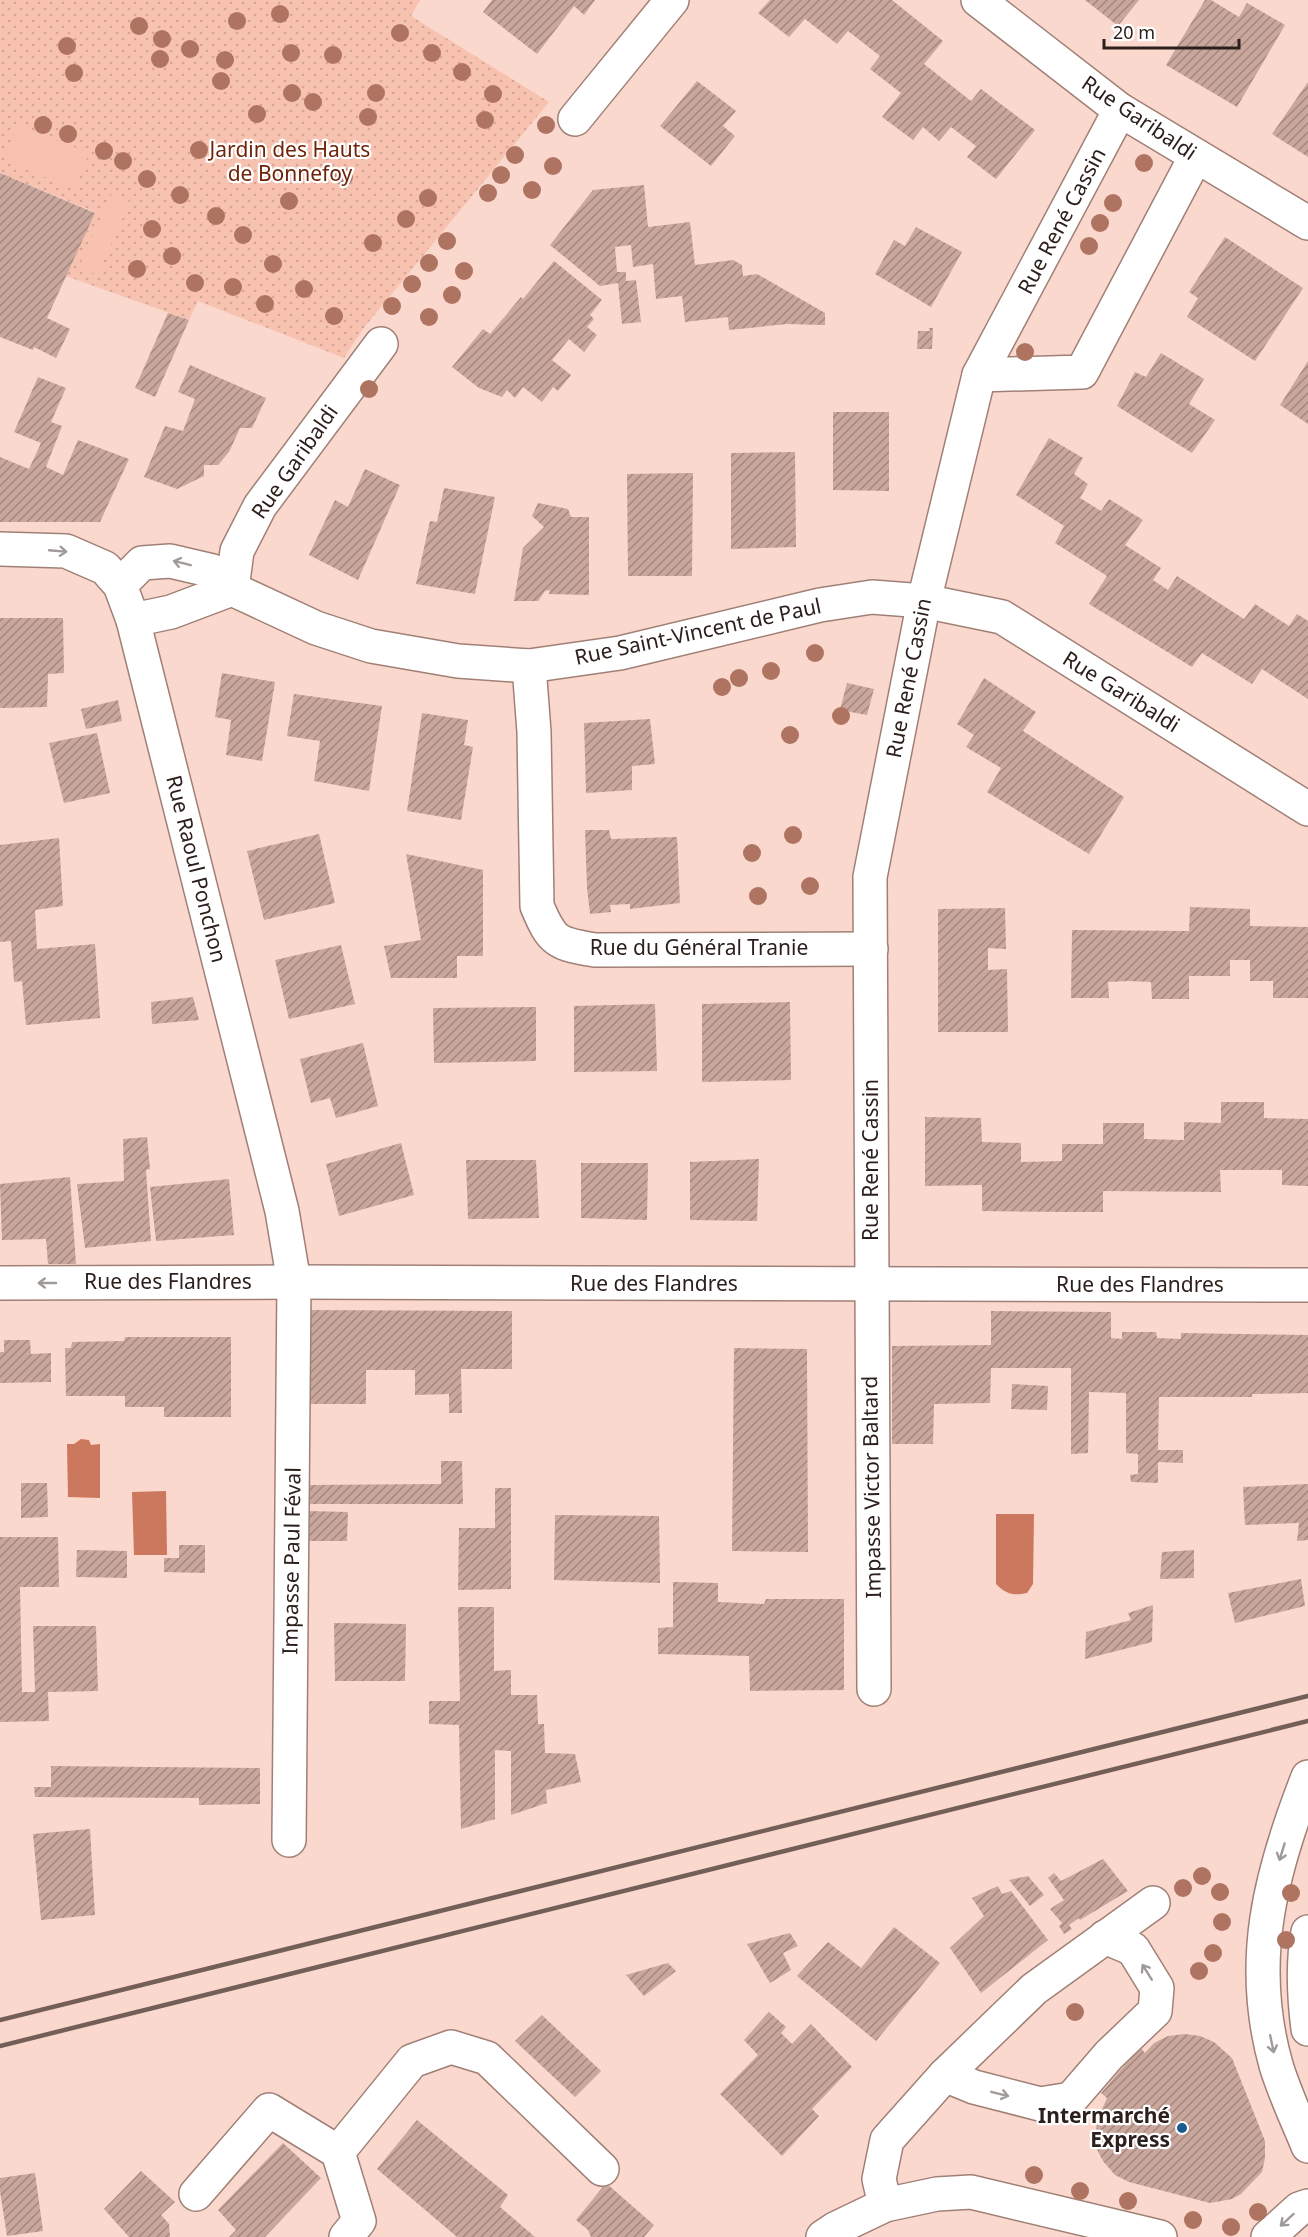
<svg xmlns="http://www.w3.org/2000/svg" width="1308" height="2237" viewBox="0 0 1308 2237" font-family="'Noto Sans',sans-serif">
	<defs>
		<pattern id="park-dots" width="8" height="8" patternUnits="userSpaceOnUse" patternTransform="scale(1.5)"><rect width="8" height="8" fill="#f8c2b1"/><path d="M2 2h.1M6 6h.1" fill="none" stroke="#d5a698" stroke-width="1.8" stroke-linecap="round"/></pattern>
		<pattern id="building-hatch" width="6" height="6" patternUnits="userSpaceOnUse" patternTransform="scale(1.5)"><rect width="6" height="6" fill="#c9a79d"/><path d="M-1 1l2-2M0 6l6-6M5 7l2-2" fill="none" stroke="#a4887f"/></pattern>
	</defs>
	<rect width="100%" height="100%" fill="#fbd8cd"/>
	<path fill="url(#park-dots)" d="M0,0H420L411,16L549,102L363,329L344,358L198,301L189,320L66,276L95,212L0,173Z"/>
	<g fill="#f8c2b1">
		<path d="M18,125L89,153L75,189L4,161Z"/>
		<path d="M112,193L130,202L97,275L79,267Z"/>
	</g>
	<g fill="#cc785e">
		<path d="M81,1439L89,1440L91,1445L100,1444V1498L68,1497L67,1444H74Z"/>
		<path d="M166,1491L167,1555H134L132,1492Z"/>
		<path d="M996,1514H1034L1033,1584L1027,1593C1013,1596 1006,1594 996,1584Z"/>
	</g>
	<g fill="url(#building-hatch)">
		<path d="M492,0H595L584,15L574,6L537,54L483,12Z"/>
		<path d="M770,0H892L943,41L924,64L971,101L981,89L1035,130L996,179L967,157L976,146L951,127L939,141L923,127L913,140L882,117L901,93L870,69L880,56L848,31L837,44L805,19L789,37L758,13Z"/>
		<path d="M1085,0H1139L1118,26Z"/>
		<path d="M1205,0H1211L1239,17L1247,3L1285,25L1237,107L1166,65Z"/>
		<path d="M697,81L736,111L723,126L735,136L711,166L660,126Z"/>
		<path d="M1308,82V157L1272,134Z"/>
		<path d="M0,173L95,213L47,318L70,329L56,358L34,347L33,350L0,337Z"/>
		<path d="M644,185L648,227L690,222L695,265L733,260L742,265L743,276L757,274L825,313V325L787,324L729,330L728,317L685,322L682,296L656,299L653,264L633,267L631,245L615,247L617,272H626V281L636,280L641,322L622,324L618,283L600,286L550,245L593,190Z"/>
		<path d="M916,227L962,252L931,307L875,274L894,240L905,246Z"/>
		<path d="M1225,237L1303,288L1255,361L1187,317L1198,298L1189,292Z"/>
		<path d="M554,261L602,300L590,315L594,319L587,327L597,335L584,352L569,339L552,360L571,375L558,391L553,387L542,402L523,387L515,398L507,390L502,397L479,388L452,367L483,329L490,334L521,297L523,299Z"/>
		<path d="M168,313L189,320L155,397L135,388Z"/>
		<path d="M929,328H933L932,349H917L918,331H930Z"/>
		<path d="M1161,353L1204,379L1189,404L1215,420L1192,453L1117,406L1135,372L1146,377Z"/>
		<path d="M1308,361V424L1280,405Z"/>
		<path d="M190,365L266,398L252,428H240L229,452L218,465H204V476L177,489L144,477L165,426L183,431L195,399L178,392Z"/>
		<path d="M38,377L66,388L51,422L62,426L46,467L63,475L78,440L129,459L100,522H0V457L29,469L41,443L14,432Z"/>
		<path d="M833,412H889V491L833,490Z"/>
		<path d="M1049,438L1083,458L1074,474L1088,484L1080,498L1101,511L1109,499L1143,520L1125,545L1161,568L1153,580L1168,590L1177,576L1244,619L1255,604L1289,626L1297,614L1308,621V699L1262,669L1252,684L1202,653L1192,667L1089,604L1107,576L1055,543L1064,526L1016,495Z"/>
		<path d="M795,452L796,547L731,549V453Z"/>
		<path d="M365,469L400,485L358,580L309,555L335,500L348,507Z"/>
		<path d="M693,473L692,576H628L627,474Z"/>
		<path d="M444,488L495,497L475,594L416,584L430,521L437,522Z"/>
		<path d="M538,503L568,509L571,517H589V595L549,594L550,590L545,591L538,601H514L523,548L544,527L532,516Z"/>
		<path d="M0,618H63L64,673L48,674L47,707L0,708Z"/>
		<path d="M222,673L275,682L262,761L226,755L231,720L215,717Z"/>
		<path d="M984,678L1036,712L1023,731L1124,797L1089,854L987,792L1001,768L966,747L974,735L957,724Z"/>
		<path d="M847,683L874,689L867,715L840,710Z"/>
		<path d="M294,694L382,706L369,791L314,781L320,741L287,736Z"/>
		<path d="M118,700L122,721L86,729L81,709Z"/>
		<path d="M422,713L468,720L464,745L473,747L461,820L407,811Z"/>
		<path d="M650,719L655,764L632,766V790L586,793L584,723Z"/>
		<path d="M97,733L110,793L64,803L49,743Z"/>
		<path d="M585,830H609L611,839L677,837L680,903L630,909V904L610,905L611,912L590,914L587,888Z"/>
		<path d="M319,834L335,903L264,920L247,851Z"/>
		<path d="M59,838L63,906L35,910L37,949L95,944L100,1018L26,1025L22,981L14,982L11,941L0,942V845Z"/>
		<path d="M406,854L483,870V956H457V978H391L384,946L421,940Z"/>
		<path d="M1190,907L1250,909V926L1308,927V998H1273V981H1250V960H1230V976H1189V999H1152L1151,982L1129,981L1108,982L1109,998H1071L1072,930L1189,931Z"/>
		<path d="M1005,908L1006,949L988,948V970L1007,969L1008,1032H938V909Z"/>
		<path d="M341,945L355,1004L289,1019L275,960Z"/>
		<path d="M193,997L199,1020L152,1024L151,1002Z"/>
		<path d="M790,1002L791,1080L702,1082V1004Z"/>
		<path d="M655,1004L657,1071L574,1072V1006Z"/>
		<path d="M536,1007V1061L434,1063L433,1008Z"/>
		<path d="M363,1043L378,1106L336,1118L330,1098L311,1103L300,1059Z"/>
		<path d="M1221,1102H1264V1118L1308,1119V1186L1282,1185V1170H1220L1221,1192L1103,1191V1212H1066L982,1211V1185L925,1186V1117L981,1118L982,1142L1021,1143V1162L1062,1161V1144H1103V1123H1144V1139L1184,1140V1122L1221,1123Z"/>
		<path d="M147,1137L150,1169L146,1170L151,1241L85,1248L77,1184L124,1181L123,1139Z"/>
		<path d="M401,1143L414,1195L339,1216L326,1164Z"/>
		<path d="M759,1159L757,1221L690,1220V1162Z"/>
		<path d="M466,1160H536L539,1218L468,1219Z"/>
		<path d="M581,1163H648L647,1220L581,1218Z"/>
		<path d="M70,1177L76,1264H48L46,1239L2,1240L0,1184Z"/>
		<path d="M229,1179L234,1235L156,1241L150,1187Z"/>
		<path d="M306,1310L512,1311V1369H461L462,1413H449V1394L415,1395V1370H366V1404H306Z"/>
		<path d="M991,1311L1111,1312V1338L1122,1339V1332H1156L1157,1338L1181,1339V1333L1308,1335V1393L1252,1394V1397H1159L1158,1450H1183V1463L1158,1462V1483L1131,1482L1130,1475L1138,1474V1454L1126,1453V1393L1089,1392L1088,1453L1071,1454V1368H991L990,1403L934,1404L933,1444H892V1346L991,1345Z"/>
		<path d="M125,1337H231V1417H164V1407H125V1396H66L65,1348H71L72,1342L124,1341Z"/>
		<path d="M4,1340H30L31,1354L51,1353V1382L0,1383V1352H4Z"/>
		<path d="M734,1348L807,1349L808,1552L732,1551Z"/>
		<path d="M1012,1384L1048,1386L1047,1410L1011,1409Z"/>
		<path d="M441,1461H462L463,1504H306L305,1485L441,1484Z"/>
		<path d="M21,1483H47L48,1517L21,1518Z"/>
		<path d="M1308,1484V1540L1297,1541L1299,1523L1245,1525L1243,1487Z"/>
		<path d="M495,1488H511V1589L458,1590L459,1528H495Z"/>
		<path d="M307,1511L348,1512L347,1541H307Z"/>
		<path d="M555,1515L659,1516L660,1583L554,1580Z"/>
		<path d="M0,1537H58L59,1587H20L22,1692H35L33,1626H96L98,1691L48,1692L49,1721L0,1722Z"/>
		<path d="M179,1545H205V1573L164,1572V1558H179Z"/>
		<path d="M77,1550L127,1551V1578L76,1577Z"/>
		<path d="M1194,1550V1578L1160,1579L1162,1552Z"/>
		<path d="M1301,1579L1305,1606L1235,1623L1228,1593Z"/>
		<path d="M673,1582L718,1583V1602L764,1604L766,1599H844V1690L750,1691L749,1656L658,1654V1628L673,1627Z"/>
		<path d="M1153,1605L1152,1642L1085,1659L1086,1632L1131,1620L1128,1613Z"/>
		<path d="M458,1607H494V1671L511,1670V1695H537L538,1724H544L545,1753L575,1754L581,1782L546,1790L547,1803L511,1815V1751L495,1750V1819L461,1829L459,1725L429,1724V1701H460Z"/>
		<path d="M334,1623L406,1624L405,1681H335Z"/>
		<path d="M51,1766L260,1768V1804L199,1805V1798L35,1797L34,1787H51Z"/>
		<path d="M90,1829L95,1915L41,1920L33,1834Z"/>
		<path d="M1103,1859L1128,1891L1080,1920L1079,1918L1069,1925L1072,1929L1064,1934L1059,1926L1062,1923L1050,1909L1064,1900L1048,1878L1054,1873L1061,1881Z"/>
		<path d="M1028,1876L1044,1895L1030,1906L1009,1880Z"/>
		<path d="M998,1886L1002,1894L1011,1891L1048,1940L981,1993L950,1948L984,1916L972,1898Z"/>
		<path d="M894,1927L940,1963L876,2041L797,1976L828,1942L861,1968Z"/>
		<path d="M790,1933L798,1946L783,1953L791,1970L770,1983L747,1944Z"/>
		<path d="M668,1963L676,1971L644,1996L626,1975Z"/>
		<path d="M769,2012L786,2027L781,2033L792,2044L811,2024L852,2067L812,2109L819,2116L782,2156L720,2094L758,2055L744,2040Z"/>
		<path d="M542,2015L601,2071L575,2097L515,2041Z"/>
		<path d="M1185,2034L1200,2036L1214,2042L1232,2058L1265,2141V2158L1262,2172L1241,2194L1232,2199L1210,2203L1129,2182L1115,2175L1103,2161L1095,2146V2134L1098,2118L1107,2098L1101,2093L1140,2047L1145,2053L1154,2043L1168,2036Z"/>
		<path d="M417,2120L508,2195L500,2207L535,2237H457L377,2169Z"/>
		<path d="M283,2143L321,2178L265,2237H229L236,2230L218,2210Z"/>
		<path d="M141,2171L175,2202L161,2215L169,2224L170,2237H129L104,2209Z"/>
		<path d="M35,2173L43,2231L7,2236L0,2191V2178Z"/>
		<path d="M606,2183L654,2225L644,2237H591L588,2230L576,2220Z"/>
	</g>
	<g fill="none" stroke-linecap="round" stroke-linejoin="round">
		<defs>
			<g id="minor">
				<path d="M978,0L1120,110L1308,223"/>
				<path d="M575,119L672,0"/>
				<path d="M979,375L1082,372L1196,156"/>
				<path d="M0,549L66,551L105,568L120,585L133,620L282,1211L294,1282L289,1840"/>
				<path d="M120,585L142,563L170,561L213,571L232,589L316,628L371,646L458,661L529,666L620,653L820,605L872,597L924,601L1002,617L1308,809"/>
				<path d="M232,589L237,551L260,506L381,344"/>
				<path d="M133,620L171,612L232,589"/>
				<path d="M529,666L534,732L537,906C552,942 557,944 595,950L871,949"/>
				<path d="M0,1283L294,1282L1308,1285"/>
				<path d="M874,1689L870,877L924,601L979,375L1120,110"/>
				<path d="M1308,1777C1270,1874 1247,1962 1276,2065C1284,2092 1297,2119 1308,2146"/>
				<path d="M1308,1932C1302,1964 1304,1997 1308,2029"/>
				<path d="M945,2075L974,2087L1040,2104L1071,2099L1109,2055L1155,2011L1157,1988L1133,1949L1105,1937"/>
				<path d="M196,2194L269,2110L338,2152"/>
				<path d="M885,2205L879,2179L887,2140L945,2075L1034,1989L1153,1903"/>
				<path d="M346,2237L359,2221L338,2152L412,2061L451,2047L487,2058L602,2169"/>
				<path d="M823,2237L835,2229L885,2205L937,2194L971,2192L1160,2237"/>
				<path d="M1268,2237L1299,2209L1308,2206"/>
			</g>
		</defs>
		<use href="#minor" stroke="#a08076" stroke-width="36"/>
		<use href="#minor" stroke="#fff" stroke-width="33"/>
		<g stroke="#735f58" stroke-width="4.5">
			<path d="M0,2020L1308,1696"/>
			<path d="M0,2046L1308,1721"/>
		</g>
	</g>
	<g fill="#ae7461">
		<circle cx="280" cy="14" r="9"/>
		<circle cx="237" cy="21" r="9"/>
		<circle cx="139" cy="26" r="9"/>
		<circle cx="400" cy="33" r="9"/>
		<circle cx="162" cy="39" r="9"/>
		<circle cx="67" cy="46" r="9"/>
		<circle cx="190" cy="49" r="9"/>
		<circle cx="291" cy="53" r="9"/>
		<circle cx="432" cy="53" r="9"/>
		<circle cx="333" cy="55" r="9"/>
		<circle cx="160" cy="59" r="9"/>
		<circle cx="225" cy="60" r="9"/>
		<circle cx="462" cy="72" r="9"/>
		<circle cx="74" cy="73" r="9"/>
		<circle cx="221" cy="81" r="9"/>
		<circle cx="292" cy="93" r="9"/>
		<circle cx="376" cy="93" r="9"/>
		<circle cx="493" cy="94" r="9"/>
		<circle cx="313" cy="102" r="9"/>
		<circle cx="257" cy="114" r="9"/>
		<circle cx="368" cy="117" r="9"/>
		<circle cx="485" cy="120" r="9"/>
		<circle cx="43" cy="125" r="9"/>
		<circle cx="546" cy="125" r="9"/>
		<circle cx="68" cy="134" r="9"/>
		<circle cx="199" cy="150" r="9"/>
		<circle cx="104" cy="151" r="9"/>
		<circle cx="515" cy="155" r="9"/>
		<circle cx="123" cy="161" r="9"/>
		<circle cx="1144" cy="163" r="9"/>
		<circle cx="553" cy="166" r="9"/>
		<circle cx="501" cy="175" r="9"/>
		<circle cx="344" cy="177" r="9"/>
		<circle cx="147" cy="179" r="9"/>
		<circle cx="532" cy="190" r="9"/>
		<circle cx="488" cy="193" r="9"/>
		<circle cx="180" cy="195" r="9"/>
		<circle cx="428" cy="198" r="9"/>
		<circle cx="289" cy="201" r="9"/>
		<circle cx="1113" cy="203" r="9"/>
		<circle cx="216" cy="216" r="9"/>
		<circle cx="406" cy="219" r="9"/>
		<circle cx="1100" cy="223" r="9"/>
		<circle cx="152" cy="229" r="9"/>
		<circle cx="243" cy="235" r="9"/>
		<circle cx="447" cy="241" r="9"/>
		<circle cx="373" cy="243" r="9"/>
		<circle cx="1089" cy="246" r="9"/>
		<circle cx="172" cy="256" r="9"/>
		<circle cx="429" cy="263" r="9"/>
		<circle cx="273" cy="264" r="9"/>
		<circle cx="137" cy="269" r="9"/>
		<circle cx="464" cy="271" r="9"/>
		<circle cx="195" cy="283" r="9"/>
		<circle cx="412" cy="284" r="9"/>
		<circle cx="233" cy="287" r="9"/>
		<circle cx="304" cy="289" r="9"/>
		<circle cx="452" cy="295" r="9"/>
		<circle cx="265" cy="304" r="9"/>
		<circle cx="392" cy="306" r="9"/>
		<circle cx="334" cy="316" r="9"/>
		<circle cx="429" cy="317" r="9"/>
		<circle cx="1025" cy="352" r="9"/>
		<circle cx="369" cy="389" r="9"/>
		<circle cx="815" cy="653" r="9"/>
		<circle cx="771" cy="671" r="9"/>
		<circle cx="739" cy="678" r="9"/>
		<circle cx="722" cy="687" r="9"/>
		<circle cx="841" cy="716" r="9"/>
		<circle cx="790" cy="735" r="9"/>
		<circle cx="793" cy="835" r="9"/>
		<circle cx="752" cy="853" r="9"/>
		<circle cx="810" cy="886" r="9"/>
		<circle cx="758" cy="896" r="9"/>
		<circle cx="1202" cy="1876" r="9"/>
		<circle cx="1183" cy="1888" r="9"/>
		<circle cx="1220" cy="1892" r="9"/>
		<circle cx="1291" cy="1893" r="9"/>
		<circle cx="1222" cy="1922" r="9"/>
		<circle cx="1286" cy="1940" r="9"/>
		<circle cx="1213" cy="1953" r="9"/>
		<circle cx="1199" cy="1971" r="9"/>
		<circle cx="1075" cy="2012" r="9"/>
		<circle cx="1034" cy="2175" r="9"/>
		<circle cx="1080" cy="2191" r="9"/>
		<circle cx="1128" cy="2201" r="9"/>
		<circle cx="1258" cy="2212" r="9"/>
		<circle cx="1193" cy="2220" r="9"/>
		<circle cx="1231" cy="2227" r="9"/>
	</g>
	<defs><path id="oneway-shaft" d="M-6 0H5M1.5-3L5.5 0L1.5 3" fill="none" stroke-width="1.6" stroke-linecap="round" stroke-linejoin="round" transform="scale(1.5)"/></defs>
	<g stroke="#a09b99">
		<use href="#oneway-shaft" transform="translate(58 551) rotate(5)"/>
		<use href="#oneway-shaft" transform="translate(182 563) rotate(-166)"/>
		<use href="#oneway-shaft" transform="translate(47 1283) rotate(180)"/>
		<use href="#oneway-shaft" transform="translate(1282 1852) rotate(107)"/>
		<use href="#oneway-shaft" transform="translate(1147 1972) rotate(-122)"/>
		<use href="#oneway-shaft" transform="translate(1272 2044) rotate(78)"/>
		<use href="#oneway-shaft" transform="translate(1000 2094) rotate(14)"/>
		<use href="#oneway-shaft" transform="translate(1287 2220) rotate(138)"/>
	</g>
	<circle fill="#1a5c91" stroke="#fff" stroke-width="2" cx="1182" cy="2128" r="6"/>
	<g text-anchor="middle" stroke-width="4.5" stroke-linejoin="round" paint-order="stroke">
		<g font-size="21" fill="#2d201c" stroke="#fff">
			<text transform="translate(1139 118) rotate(34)" y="7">Rue Garibaldi</text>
			<text transform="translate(1062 221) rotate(-62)" y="7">Rue René Cassin</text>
			<text transform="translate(295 462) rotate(-55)" y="7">Rue Garibaldi</text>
			<text transform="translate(698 632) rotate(-12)" y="7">Rue Saint-Vincent de Paul</text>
			<text transform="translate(909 678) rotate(-79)" y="7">Rue René Cassin</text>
			<text transform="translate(1121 692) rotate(32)" y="7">Rue Garibaldi</text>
			<text transform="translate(196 869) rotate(76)" y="7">Rue Raoul Ponchon</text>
			<text x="699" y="955">Rue du Général Tranie</text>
			<text transform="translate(871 1160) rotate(-90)" y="7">Rue René Cassin</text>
			<text x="168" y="1289">Rue des Flandres</text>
			<text x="654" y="1291">Rue des Flandres</text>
			<text x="1140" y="1292">Rue des Flandres</text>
			<text transform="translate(872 1487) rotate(-91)" y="7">Impasse Victor Baltard</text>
			<text transform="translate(292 1561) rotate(-89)" y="7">Impasse Paul Féval</text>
		</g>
		<g font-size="21" fill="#6f2308" stroke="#fff">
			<text x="290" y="157">Jardin des Hauts<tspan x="290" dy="24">de Bonnefoy</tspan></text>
		</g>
		<g font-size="21" font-weight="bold" fill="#2d201c" stroke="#fff" text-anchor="end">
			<text x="1170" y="2123">Intermarché<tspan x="1170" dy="24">Express</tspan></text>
		</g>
	</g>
	<path d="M1104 39v9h135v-9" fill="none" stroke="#2d201c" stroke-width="3"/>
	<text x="1113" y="39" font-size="18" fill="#2d201c" stroke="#ffffff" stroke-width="4.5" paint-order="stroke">20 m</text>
</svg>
